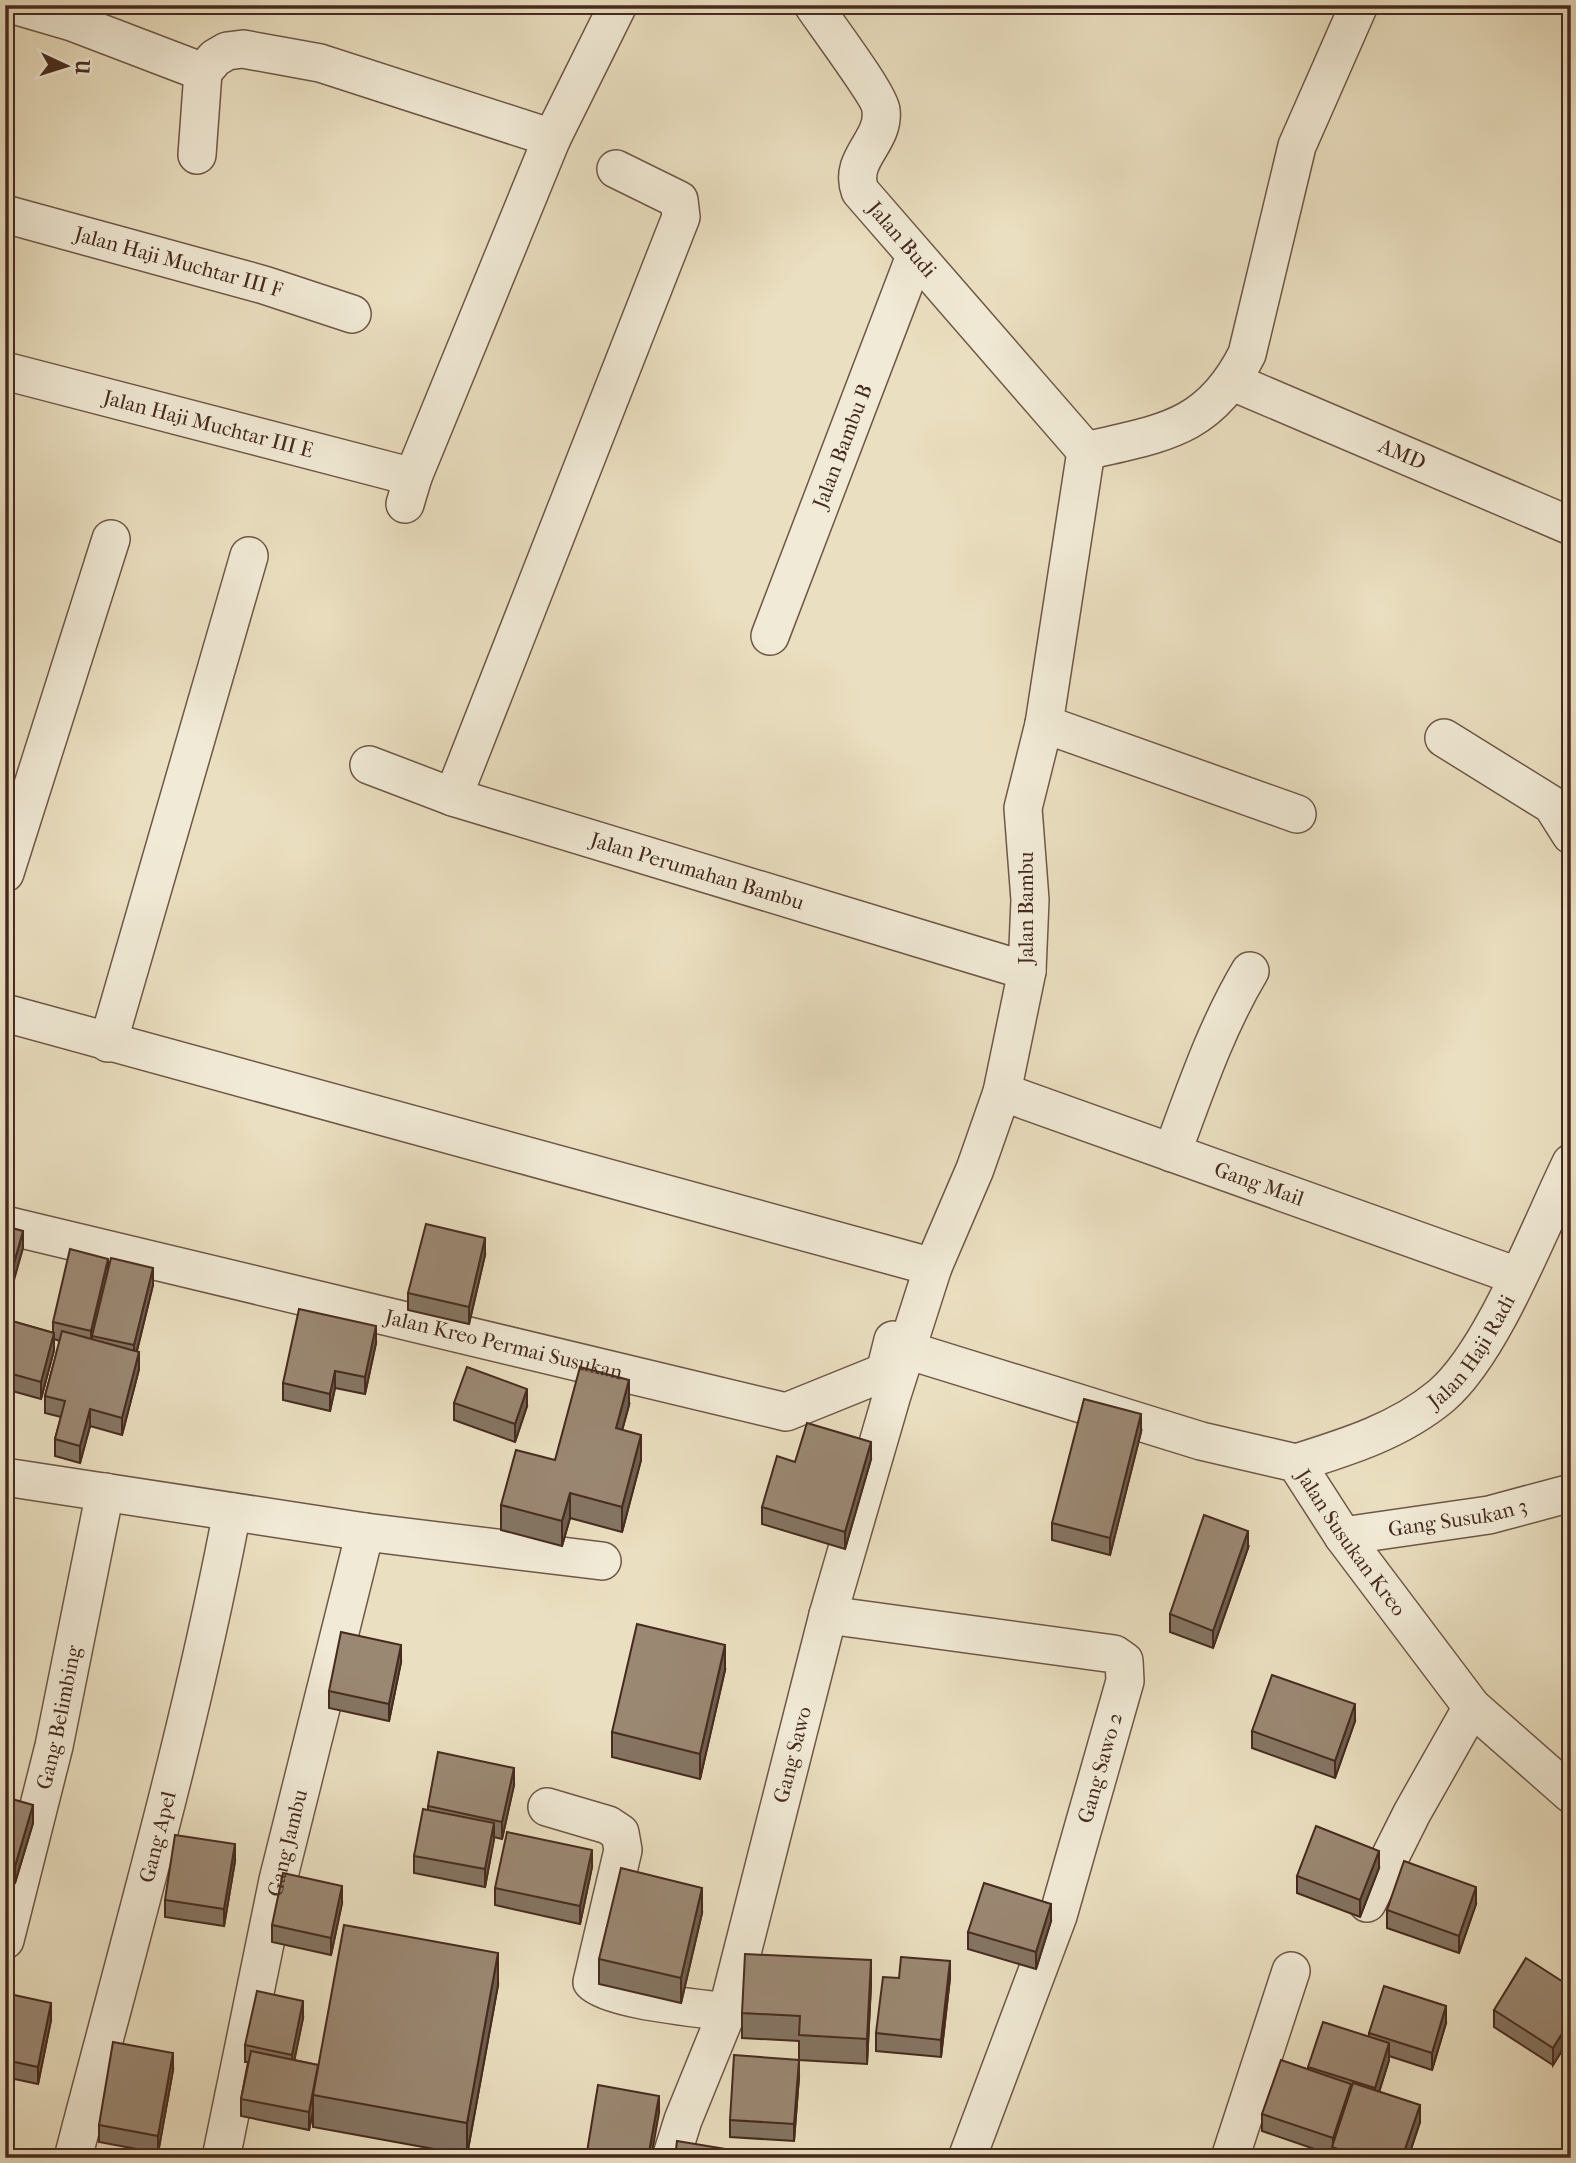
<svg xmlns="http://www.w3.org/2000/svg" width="1576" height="2163" viewBox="0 0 1576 2163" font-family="'IM FELL French Canon',serif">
	<rect width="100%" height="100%" fill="#eadfc0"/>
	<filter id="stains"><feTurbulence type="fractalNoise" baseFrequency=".00286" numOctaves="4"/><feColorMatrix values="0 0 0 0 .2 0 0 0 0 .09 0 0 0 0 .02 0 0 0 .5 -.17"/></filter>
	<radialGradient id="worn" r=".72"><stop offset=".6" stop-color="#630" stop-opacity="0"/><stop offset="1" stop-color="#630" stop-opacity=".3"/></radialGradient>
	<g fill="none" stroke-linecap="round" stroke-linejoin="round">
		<defs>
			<g id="street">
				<path d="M14,5L72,22L203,72"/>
				<path id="s1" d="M813,5C825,23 880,96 881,110C885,142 848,158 860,191L1086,451"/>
				<path d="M197,155L203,72L215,58L227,51L243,49L320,63L552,138"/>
				<path id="s2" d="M5,214L264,285L352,314"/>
				<path id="s3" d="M5,371L413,477"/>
				<path id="s4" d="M1233,382L1571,526"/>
				<path d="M1086,451C1161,433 1209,430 1247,354L1297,146L1359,5"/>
				<path d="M405,504L413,477L552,138L618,5"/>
				<path id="s5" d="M770,636L915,256"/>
				<path d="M1044,724L1297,814"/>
				<path d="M1444,738L1552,805L1571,835"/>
				<path id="s6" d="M369,765L453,797L1027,971"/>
				<path d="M453,797L681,217L679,200L616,169"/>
				<path d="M5,873L111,539"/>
				<path d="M5,1013L933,1267"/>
				<path d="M108,1043L249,556"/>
				<path id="s7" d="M1002,1092L1517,1276"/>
				<path d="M1172,1153C1195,1091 1216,1028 1250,971"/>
				<path id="s8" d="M5,1225L786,1412L885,1372L893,1340"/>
				<path id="s9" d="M907,1350L1201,1441L1296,1463L1343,1536L1472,1707L1571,1794"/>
				<path id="s10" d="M1296,1463C1347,1447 1399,1431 1441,1396C1493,1352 1540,1226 1571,1163"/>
				<path d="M5,1477L365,1532L602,1561"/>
				<path id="s11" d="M1343,1536L1489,1515L1571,1493"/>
				<path d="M828,1615L1114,1654L1124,1661L1125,1681L1058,1916L967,2158"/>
				<path d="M547,1807L608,1825L620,1833L623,1850L592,1982C608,2000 698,2008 727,2012"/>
				<path d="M1367,1903L1412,1813L1472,1707"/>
				<path id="s12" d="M5,1940L54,1746L105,1492"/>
				<path id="s13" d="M73,2158C129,1942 190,1732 232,1512"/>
				<path id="s14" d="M221,2158L278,1880L365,1532"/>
				<path id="s15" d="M671,2158L683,2120L727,2012L828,1615L892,1395L933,1267L975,1169L1002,1092L1027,971L1030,900L1023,808L1044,724L1086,451"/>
				<path d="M1230,2158L1291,1971"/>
			</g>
		</defs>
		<use href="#street" stroke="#6f5747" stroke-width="40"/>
		<use href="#street" stroke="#f1ead6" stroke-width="37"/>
	</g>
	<g fill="#857563" stroke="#462a1f" stroke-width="2">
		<path d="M485,1255L469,1324L408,1310V1293Z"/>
		<path d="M108,1270L153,1285L137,1351L139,1369L122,1435L90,1426L80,1463L55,1456V1439L61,1417L45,1413V1396L60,1341L54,1339V1350L41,1399L5,1389V1319L53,1333V1322Z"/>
		<path d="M376,1343L365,1394L335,1388L330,1411L283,1400V1383Z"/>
		<path d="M454,1403L527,1406L515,1442L454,1420Z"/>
		<path d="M629,1405L622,1430L641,1460L622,1532L570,1518L562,1546L501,1530V1505L555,1460Z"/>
		<path d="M1141,1432L1110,1555L1052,1540V1523Z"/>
		<path d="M871,1459L845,1549L762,1524V1507L795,1462Z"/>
		<path d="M1248,1548L1213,1648L1170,1632V1614Z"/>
		<path d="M401,1662L389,1721L329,1708V1691Z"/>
		<path d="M725,1670L700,1779L612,1757V1732Z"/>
		<path d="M1355,1721L1335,1778L1252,1748V1731Z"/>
		<path d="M514,1785L502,1839L494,1837L485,1887L414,1873V1856L428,1810V1806Z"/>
		<path d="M5,1797L33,1823L15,1883L5,1880Z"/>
		<path d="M235,1861L224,1926L165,1917V1900Z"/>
		<path d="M592,1867L580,1924L495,1905V1888Z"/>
		<path d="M1379,1868L1360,1917L1297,1893V1876Z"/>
		<path d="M342,1903L331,1955L272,1942V1925Z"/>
		<path d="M1476,1904L1459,1953L1387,1928V1910Z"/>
		<path d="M702,1913L681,2003L599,1984V1959Z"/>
		<path d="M1051,1921L1036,1969L968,1949V1932Z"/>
		<path d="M899,1978H950L941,2057L876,2051V2033Z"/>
		<path d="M498,1985L467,2155L313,2127V2111L309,2130L241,2116V2099L248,2062H245V2045L303,2018L294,2060L318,2065Z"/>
		<path d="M871,1985L867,2064L799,2060V2041L742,2038V2013Z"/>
		<path d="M1571,1987V2036L1553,2065L1494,2027V2010Z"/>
		<path d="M5,1993L51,2020L38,2084L5,2077Z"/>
		<path d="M1446,2023L1432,2070L1389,2056V2060L1379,2092L1420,2122L1408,2158H1332V2155L1262,2131V2114L1308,2070V2067L1369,2037V2033Z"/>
		<path d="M173,2070L158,2153L99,2142V2125Z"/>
		<path d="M799,2077L794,2141L730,2137V2120Z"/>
	</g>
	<g fill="#6c5f50" stroke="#462a1f" stroke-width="2">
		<path d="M23,1231V1248L5,1312V1295Z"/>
		<path d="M485,1238V1255L469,1324V1307Z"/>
		<path d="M108,1259V1276L92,1336L91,1348V1331Z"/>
		<path d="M153,1268V1285L134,1362V1345Z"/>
		<path d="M376,1326V1343L365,1394V1377Z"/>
		<path d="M54,1333V1350L41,1399V1382Z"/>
		<path d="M139,1352V1369L122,1435V1418Z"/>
		<path d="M335,1371V1388L330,1411V1394Z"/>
		<path d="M629,1380V1405L616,1453V1428Z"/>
		<path d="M527,1389V1406L515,1442V1424Z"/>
		<path d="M90,1409V1426L80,1463V1446Z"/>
		<path d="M1141,1414V1432L1110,1555V1538Z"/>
		<path d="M641,1435V1460L622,1532V1507Z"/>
		<path d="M871,1442V1459L845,1549V1532Z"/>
		<path d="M570,1493V1518L562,1546V1521Z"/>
		<path d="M1248,1531V1548L1213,1648V1631Z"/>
		<path d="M401,1645V1662L389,1721V1704Z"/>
		<path d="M725,1645V1670L700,1779V1754Z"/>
		<path d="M1355,1704V1721L1335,1778V1761Z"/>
		<path d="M514,1768V1785L502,1839V1822Z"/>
		<path d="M33,1805V1823L15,1883V1866Z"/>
		<path d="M494,1823V1840L485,1887V1869Z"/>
		<path d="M235,1844V1861L224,1926V1909Z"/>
		<path d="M592,1850V1867L580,1924V1906Z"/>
		<path d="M1379,1851V1868L1360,1917V1900Z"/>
		<path d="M342,1886V1903L331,1955V1938Z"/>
		<path d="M1476,1887V1904L1459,1953V1936Z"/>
		<path d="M702,1888V1913L681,2003V1978Z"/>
		<path d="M1051,1904V1921L1036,1969V1952Z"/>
		<path d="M498,1953V1985L467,2155V2123Z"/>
		<path d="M871,1960V1985L867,2064V2039Z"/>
		<path d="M950,1961V1978L941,2057V2040Z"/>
		<path d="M303,2001V2018L292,2072V2055Z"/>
		<path d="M51,2003V2020L38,2084V2067Z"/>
		<path d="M1446,2006V2023L1432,2070V2053Z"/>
		<path d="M1571,2019V2036L1553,2065V2048Z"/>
		<path d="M1389,2043V2060L1375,2105V2088Z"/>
		<path d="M173,2053V2070L158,2153V2136Z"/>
		<path d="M799,2060V2077L794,2141V2124Z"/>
		<path d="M319,2065L313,2095V2111L309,2130V2112Z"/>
		<path d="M1351,2084V2101L1333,2148V2138Z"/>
		<path d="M659,2096V2113L651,2158H648Z"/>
		<path d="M1420,2105V2122L1408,2158H1402Z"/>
	</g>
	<g fill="#9b8873" stroke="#462a1f" stroke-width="2">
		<path d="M426,1224L485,1238L469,1307L408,1293Z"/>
		<path d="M5,1226L23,1231L5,1295Z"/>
		<path d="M70,1249L108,1259L91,1331L53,1322Z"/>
		<path d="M111,1258L153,1268L134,1345L92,1336Z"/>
		<path d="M299,1309L376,1326L365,1377L335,1371L330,1394L283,1383Z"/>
		<path d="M5,1319L54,1333L41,1382L5,1372Z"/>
		<path d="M62,1331L139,1352L122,1418L90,1409L80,1446L55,1439L65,1401L45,1396Z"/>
		<path d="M467,1367L527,1389L515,1424L454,1403Z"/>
		<path d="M580,1367L629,1380L616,1428L641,1435L622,1507L570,1493L562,1521L501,1505L516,1450L555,1460Z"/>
		<path d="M1084,1399L1141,1414L1110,1538L1052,1523Z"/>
		<path d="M807,1423L871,1442L845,1532L762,1507L777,1456L795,1462Z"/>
		<path d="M1204,1515L1248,1531L1213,1631L1170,1614Z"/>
		<path d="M637,1624L725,1645L700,1754L612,1732Z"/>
		<path d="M341,1632L401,1645L389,1704L329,1691Z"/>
		<path d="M1272,1675L1355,1704L1335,1761L1252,1731Z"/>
		<path d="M438,1752L514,1768L502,1822L428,1806Z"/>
		<path d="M5,1797L33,1805L15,1866L5,1863Z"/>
		<path d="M423,1809L494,1823L485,1869L414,1856Z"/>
		<path d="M1316,1826L1379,1851L1360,1900L1297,1876Z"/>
		<path d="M507,1832L592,1850L580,1906L495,1888Z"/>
		<path d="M175,1835L235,1844L224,1909L165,1900Z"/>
		<path d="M1404,1861L1476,1887L1459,1936L1387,1910Z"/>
		<path d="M621,1868L702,1888L681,1978L599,1959Z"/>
		<path d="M283,1873L342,1886L331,1938L272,1925Z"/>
		<path d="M984,1883L1051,1904L1036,1952L968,1932Z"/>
		<path d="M344,1925L498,1953L467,2123L313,2095Z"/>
		<path d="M745,1954L871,1960L867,2039L799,2035L800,2016L742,2013Z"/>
		<path d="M901,1957L950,1961L941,2040L876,2033L883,1977L899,1978Z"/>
		<path d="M1526,1958L1571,1987V2019L1553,2048L1494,2010Z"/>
		<path d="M1384,1986L1446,2006L1432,2053L1369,2033Z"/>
		<path d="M257,1991L303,2001L292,2055L245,2045Z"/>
		<path d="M5,1993L51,2003L38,2067L5,2060Z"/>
		<path d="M1323,2022L1389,2043L1375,2088L1308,2067Z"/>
		<path d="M113,2042L173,2053L158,2136L99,2125Z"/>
		<path d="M251,2051L318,2065L309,2112L241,2099Z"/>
		<path d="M734,2055L799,2060L794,2124L730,2120Z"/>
		<path d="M1281,2060L1351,2084L1333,2138L1262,2114Z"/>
		<path d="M1353,2083L1420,2105L1402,2158H1363L1332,2147Z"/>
		<path d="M598,2085L659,2096L648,2158H586Z"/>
		<path d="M677,2141L732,2150L730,2158H675Z"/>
		<path d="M1475,2153L1491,2158H1474Z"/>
	</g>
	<g text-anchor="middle" stroke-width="5" stroke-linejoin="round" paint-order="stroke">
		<g font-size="21" fill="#462a1f" stroke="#f1ead6">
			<text dy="7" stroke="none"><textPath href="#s1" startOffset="276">Jalan Budi</textPath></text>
			<text dy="7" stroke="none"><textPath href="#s2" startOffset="180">Jalan Haji Muchtar III F</textPath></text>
			<text dy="7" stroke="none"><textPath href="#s3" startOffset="210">Jalan Haji Muchtar III E</textPath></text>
			<text dy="7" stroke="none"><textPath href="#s5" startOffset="203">Jalan Bambu B</textPath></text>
			<text dy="7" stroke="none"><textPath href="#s4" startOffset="184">AMD</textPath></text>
			<text dy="7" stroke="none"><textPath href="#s6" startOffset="345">Jalan Perumahan Bambu</textPath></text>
			<text transform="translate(1026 908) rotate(-90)" y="7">Jalan Bambu</text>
			<text dy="7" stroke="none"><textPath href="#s7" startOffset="273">Gang Mail</textPath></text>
			<text dy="7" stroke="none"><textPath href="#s8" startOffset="513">Jalan Kreo Permai Susukan</textPath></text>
			<text dy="7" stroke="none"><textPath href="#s10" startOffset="215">Jalan Haji Radi</textPath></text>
			<text dy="7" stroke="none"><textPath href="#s11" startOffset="116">Gang Susukan 3</textPath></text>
			<text dy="7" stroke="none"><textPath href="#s9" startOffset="502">Jalan Susukan Kreo</textPath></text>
			<text dy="7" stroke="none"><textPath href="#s12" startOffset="229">Gang Belimbing</textPath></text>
			<text dy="7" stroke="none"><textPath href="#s15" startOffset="422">Gang Sawo</textPath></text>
			<text transform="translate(1100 1768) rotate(-74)" y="7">Gang Sawo 2</text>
			<text dy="7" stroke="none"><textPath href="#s13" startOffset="332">Gang Apel</textPath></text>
			<text dy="7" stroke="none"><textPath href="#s14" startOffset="322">Gang Jambu</textPath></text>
		</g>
	</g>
	<rect width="1576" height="2163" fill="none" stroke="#eadfc0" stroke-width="28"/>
	<rect x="7" y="7" width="1562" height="2149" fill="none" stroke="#462a1f" stroke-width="3.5"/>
	<rect x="14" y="14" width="1548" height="2135" fill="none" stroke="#462a1f" stroke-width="2"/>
	<g transform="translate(66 66) rotate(94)" stroke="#f1ead6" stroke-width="5" paint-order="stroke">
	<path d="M0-5L12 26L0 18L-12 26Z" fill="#462a1f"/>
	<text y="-10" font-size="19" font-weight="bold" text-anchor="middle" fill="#462a1f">U</text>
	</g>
	<rect width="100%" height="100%" filter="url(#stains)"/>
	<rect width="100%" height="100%" fill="url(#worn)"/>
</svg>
